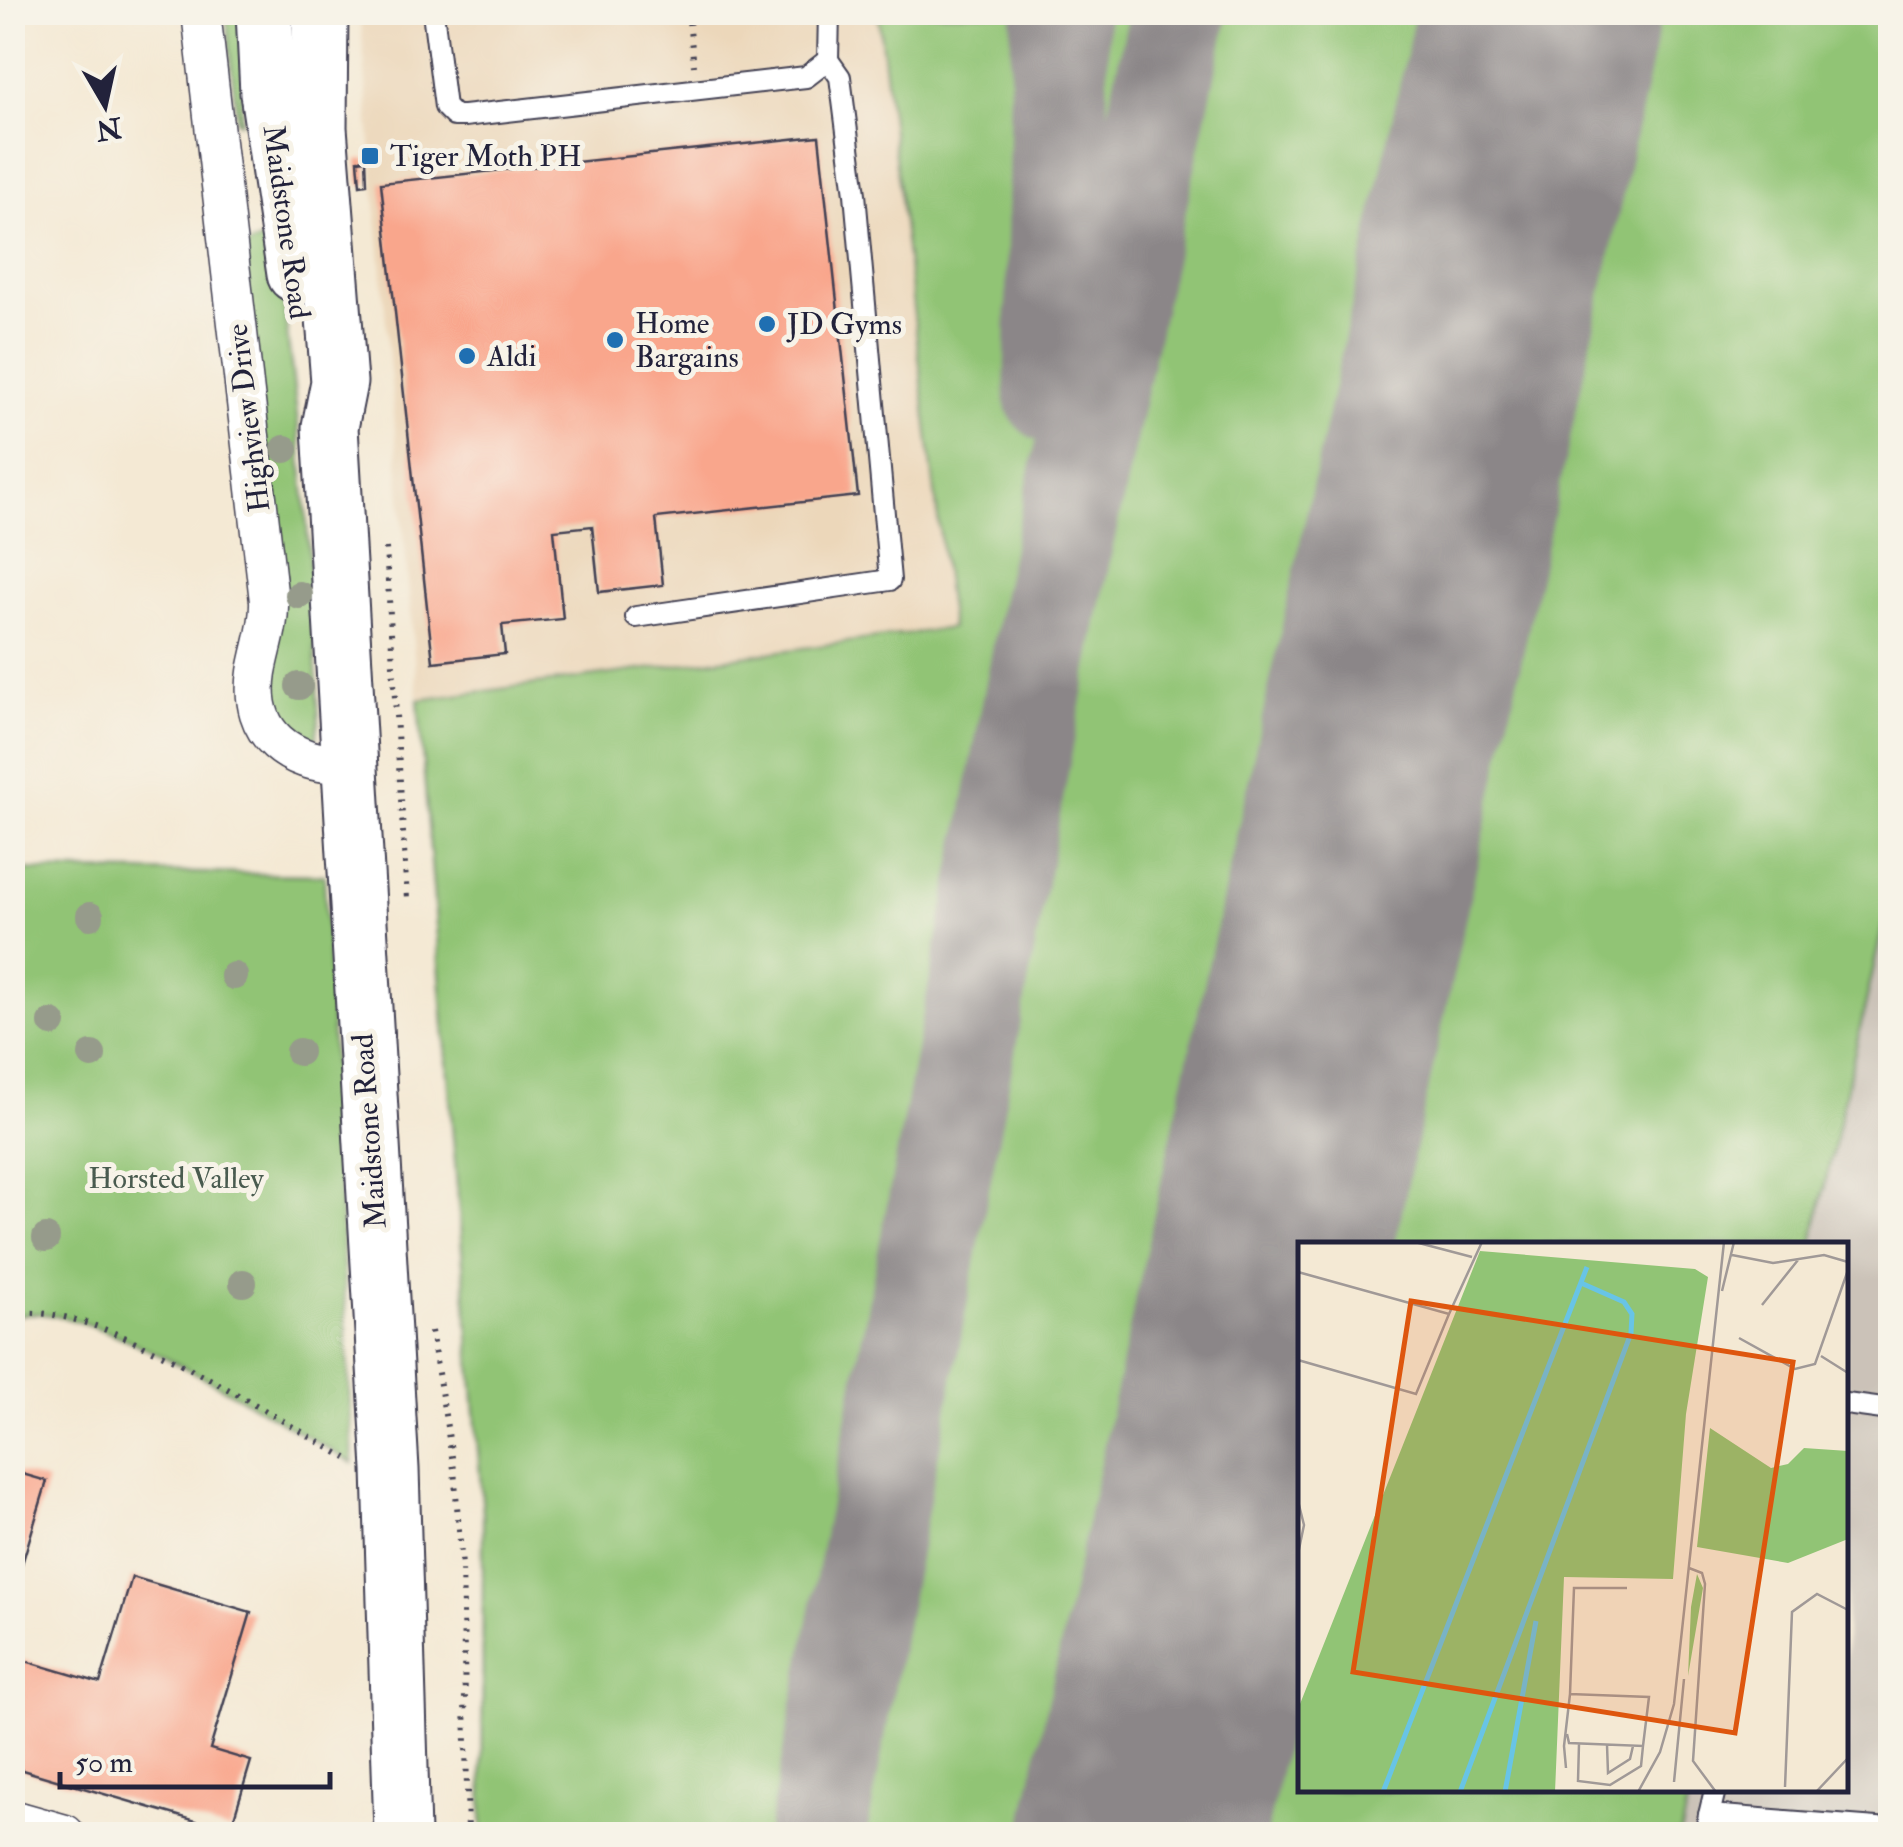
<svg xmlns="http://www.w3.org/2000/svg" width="1903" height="1847" viewBox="0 0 1903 1847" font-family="'IM FELL Double Pica',serif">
	<rect width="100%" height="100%" fill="#f7f3e8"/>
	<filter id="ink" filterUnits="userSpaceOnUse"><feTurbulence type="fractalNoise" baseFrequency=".01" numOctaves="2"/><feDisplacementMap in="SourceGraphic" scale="20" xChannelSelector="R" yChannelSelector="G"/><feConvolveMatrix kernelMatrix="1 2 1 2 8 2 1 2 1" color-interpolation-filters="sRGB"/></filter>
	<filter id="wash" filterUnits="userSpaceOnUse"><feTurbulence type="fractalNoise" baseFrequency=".0048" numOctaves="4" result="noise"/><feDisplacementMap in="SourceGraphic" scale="40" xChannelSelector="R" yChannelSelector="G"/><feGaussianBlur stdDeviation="2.25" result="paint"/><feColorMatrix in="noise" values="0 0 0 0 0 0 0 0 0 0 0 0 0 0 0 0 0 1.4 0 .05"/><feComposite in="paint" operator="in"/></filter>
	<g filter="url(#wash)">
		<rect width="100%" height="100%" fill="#f4e9d4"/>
		<path fill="#ecd7ba" d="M360,13H881L951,629L418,700Z"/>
		<path fill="#cbc2b8" d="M1890,894V1834H1680L1690,1790H1846V1244H1812Z"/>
		<g fill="#91c475" stroke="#5a7358" stroke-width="2.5">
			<path d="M226,13H246L241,122L237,121Z"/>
			<path d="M878,13H1890V894L1812,1244H1300V1790H1690L1680,1834H482L483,1513L418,700L951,628Z"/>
			<path d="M263,239C284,270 284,313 289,349C306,473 312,597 319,722L316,738L304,744L275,717L244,247Z"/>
			<path d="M13,870L324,875L353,1463C288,1428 78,1290 13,1317Z"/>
		</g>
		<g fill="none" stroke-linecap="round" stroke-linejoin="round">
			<g stroke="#8b8688" stroke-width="98">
				<path d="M1053,394L1060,12"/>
				<path d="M817,1834L1049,612L1179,12"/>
			</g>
			<path stroke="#8b8688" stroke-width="242" d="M1143,1834L1539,12"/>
		</g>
		<g id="blocks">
			<g fill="#f9a68c">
				<path d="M819,136L858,496L656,518L663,585L599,592L592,526L554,530L563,619L502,625L505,654L433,662L381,183Z"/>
				<path d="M366,159L367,184L360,185L358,160Z"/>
				<path d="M12,1471L47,1481L13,1594L12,1593Z"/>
				<path d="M132,1577L251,1612L210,1749L251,1761L230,1831L12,1767V1657L100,1683Z"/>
			</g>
		</g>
	</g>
	<g filter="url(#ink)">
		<use href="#blocks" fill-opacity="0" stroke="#424052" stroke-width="2.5"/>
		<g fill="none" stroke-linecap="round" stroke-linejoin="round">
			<defs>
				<g id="service">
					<path d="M433,12L445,107L454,116H464L806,77L828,60L829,12"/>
					<path d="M636,617L890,580L855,194L840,77L828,60"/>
					<path d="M1846,1404L1890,1410"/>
					<path d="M1709,1815L1715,1790"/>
					<path d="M1705,1834L1709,1815L1890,1829"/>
				</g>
				<g id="minor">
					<path d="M201,12L269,601C270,626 261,648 257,672C247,735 291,765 347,764"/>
					<path d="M12,1819L65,1834"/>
				</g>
				<g id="primary">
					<path d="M264,12L268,93L295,274"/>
					<path d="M320,12L319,128L339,382L330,427L391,1469L402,1834"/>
				</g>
			</defs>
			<use href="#service" stroke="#424052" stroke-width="24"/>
			<use href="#minor" stroke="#424052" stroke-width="41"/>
			<use href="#primary" stroke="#424052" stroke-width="59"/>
			<g stroke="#424052" stroke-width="6" stroke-dasharray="2.5 8" stroke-linecap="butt">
				<path d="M688,12L694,66"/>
				<path d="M386,548L407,899"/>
				<path d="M12,1315C91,1295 273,1418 347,1458"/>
				<path d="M431,1331L454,1469L462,1566L468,1834"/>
			</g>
			<use href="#service" stroke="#fff" stroke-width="20"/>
			<use href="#minor" stroke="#fff" stroke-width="38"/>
			<use href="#primary" stroke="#fff" stroke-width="55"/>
		</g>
		<g fill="#969b8b">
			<circle cx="285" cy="449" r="14"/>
			<circle cx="299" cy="595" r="14"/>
			<circle cx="299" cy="686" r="14"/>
			<circle cx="90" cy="916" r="14"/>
			<circle cx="234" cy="976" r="14"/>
			<circle cx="52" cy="1023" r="14"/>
			<circle cx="299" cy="1052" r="14"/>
			<circle cx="92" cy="1055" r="14"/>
			<circle cx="46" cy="1238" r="14"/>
			<circle cx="243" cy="1283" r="14"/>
		</g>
	</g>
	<g fill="#1f6fb2" stroke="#f7f3e8" stroke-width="4">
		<rect x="360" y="146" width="20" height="20" rx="5"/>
		<circle cx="767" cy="324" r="10"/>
		<circle cx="615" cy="340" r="10"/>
		<circle cx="467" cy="356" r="10"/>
	</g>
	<g text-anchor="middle" stroke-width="10" stroke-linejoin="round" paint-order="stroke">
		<g font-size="30" fill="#22223b" stroke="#f7f3e8" text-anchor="start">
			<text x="390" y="166">Tiger Moth PH</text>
			<text x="635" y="333">Home<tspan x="635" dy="34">Bargains</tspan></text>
			<text x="787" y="334">JD Gyms</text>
			<text x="487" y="366">Aldi</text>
		</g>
		<g font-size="30" fill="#22223b" stroke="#f7f3e8">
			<text transform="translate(287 222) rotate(82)" y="10">Maidstone Road</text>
			<text transform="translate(248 418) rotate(-97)" y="10">Highview Drive</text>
			<text transform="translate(369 1131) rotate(-94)" y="10">Maidstone Road</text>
		</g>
		<g font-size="30" fill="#495b4f" stroke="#f7f3e8">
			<text x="176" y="1188">Horsted Valley</text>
		</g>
	</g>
	<g transform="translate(1298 1242)">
		<rect width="550" height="550" fill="#f4e9d4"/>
		<path d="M182,9L397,27L410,35L388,172L375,337L266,335L257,550H0V467ZM412,186L473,226L490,222L506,206L550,209V297L490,321L399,305ZM399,332L405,346L390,434L393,365Z" fill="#91c475"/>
		<path fill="none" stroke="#68c4e6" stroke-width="5" d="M85,550L289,25M162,550L333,91L334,72L326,60L283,41M207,550L238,379"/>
		<path fill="none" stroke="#a09997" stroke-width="2.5" d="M117,0L174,15M434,13L475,21L526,13L550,20M0,30L151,72L184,0M424,49L436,0M464,63L500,18M441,96L497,127L517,122L550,28M523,114L550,131M0,118L118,152L151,72M0,259L6,283L0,312M391,326L404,331L407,342L395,519L418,550M272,452L276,346H329M281,502L280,539L312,543L343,524L345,504M309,503L310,531L332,517L335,504M268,526L266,504L272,452L351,455L345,504L271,501L269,492M376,540L386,437M487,545L494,370L519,352L550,368M340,550L362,510L376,462L426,0M518,550L550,516"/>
		<path fill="#de560e" fill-opacity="0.15" stroke="#de560e" stroke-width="5" d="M113,59L495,120L437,491L55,430Z"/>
		<rect width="550" height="550" fill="none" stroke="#22223b" stroke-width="5"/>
	</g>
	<rect width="1903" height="1847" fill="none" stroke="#f7f3e8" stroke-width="50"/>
	<g transform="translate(105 105) rotate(171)" stroke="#f7f3e8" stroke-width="8" paint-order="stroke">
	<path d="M0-8L18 38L0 25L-18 38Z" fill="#22223b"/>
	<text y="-15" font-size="28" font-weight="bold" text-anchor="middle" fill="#22223b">N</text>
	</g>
	<path d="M60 1772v15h270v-15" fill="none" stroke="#22223b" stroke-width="5"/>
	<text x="75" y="1772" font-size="30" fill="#22223b" stroke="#f7f3e8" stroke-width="8" paint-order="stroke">50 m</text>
</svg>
